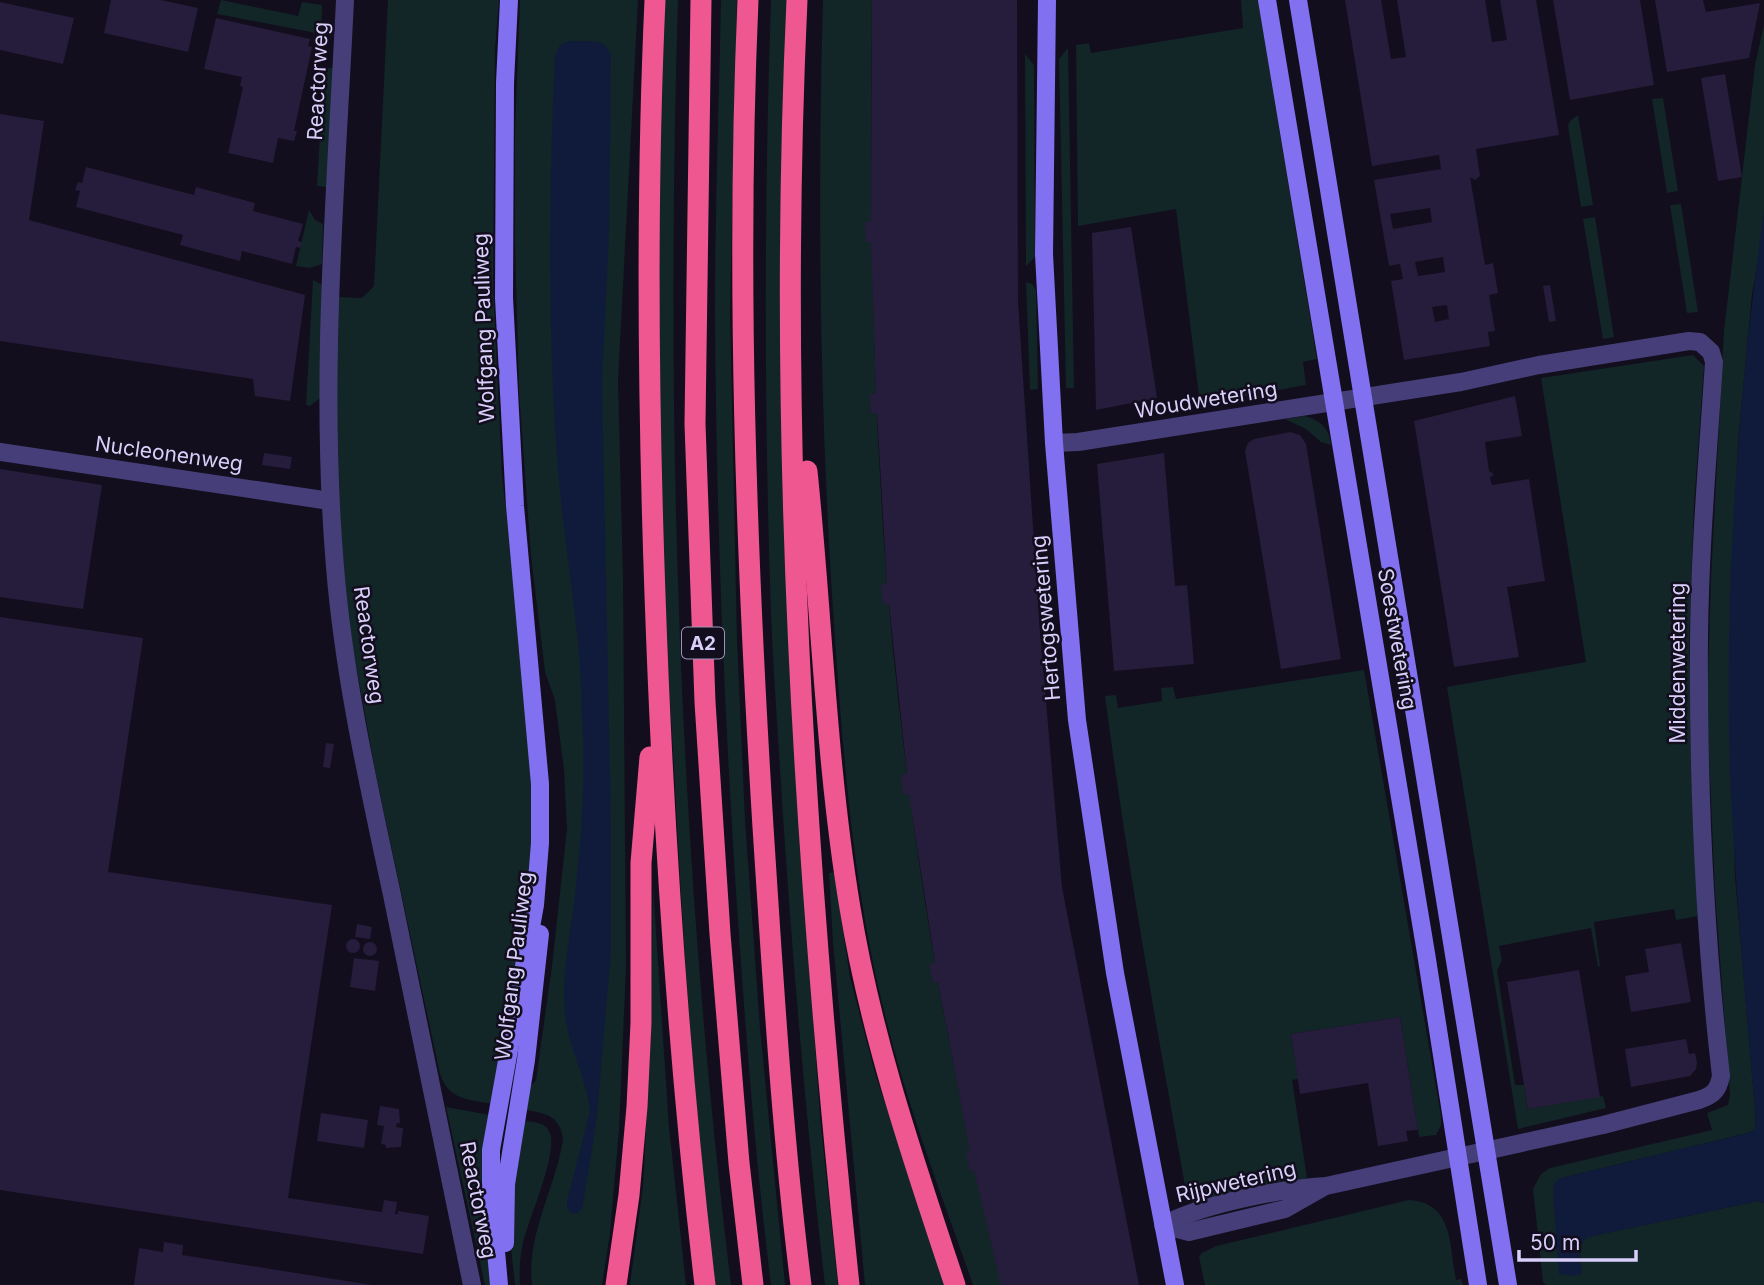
<svg xmlns="http://www.w3.org/2000/svg" width="1764" height="1285" viewBox="0 0 1764 1285" font-family="Inter,sans-serif">
	<rect width="100%" height="100%" fill="#120e1d"/>
	<g fill="#122527">
		<path d="M221,0L298,16L302,2L322,5L321,34L217,14Z"/>
		<path d="M388,0H499L495,49L493,283L502,475L534,761L532,882L493,1104C470,1100 448,1100 440,1074L376,775L350,632L334,468L337,297L362,298L374,286Z"/>
		<path d="M520,0H638L618,381L623,579L626,967L619,1130L610,1233L602,1285H532C526,1234 556,1188 563,1139C560,1116 546,1113 525,1110L529,1085L533,1084L536,1080L552,966L567,829L564,770L555,700L545,672L531,556L519,392L515,244V131Z"/>
		<path d="M663,0H678C665,428 679,859 731,1285H715C694,1114 683,941 674,769C670,698 665,627 662,556C655,371 657,185 663,0Z"/>
		<path d="M721,0H737L730,310L737,641L745,820L760,1028L785,1285H771C757,1174 748,1062 740,950C725,737 716,524 715,310C715,207 719,103 721,0Z"/>
		<path d="M771,0H787L800,830L820,1117L838,1285H825C805,1113 791,942 780,770C777,718 773,666 771,615C764,410 764,204 771,0Z"/>
		<path d="M823,0H872C870,217 872,434 893,650C909,808 932,965 965,1120C976,1175 990,1230 1003,1285H973C942,1195 906,1104 884,1011C854,891 844,765 835,641C820,428 817,214 823,0Z"/>
		<path d="M1241,0H1258L1317,359L1303,362L1306,385L1200,404L1176,209L1078,226L1076,45L1089,43L1091,53L1243,28Z"/>
		<path d="M1764,25V224L1752,294L1738,443L1732,569L1730,705L1735,877L1756,1121L1755,1129L1748,1133L1561,1178L1582,1273C1580,1260 1575,1246 1587,1237L1758,1201L1764,1203V1285H1546L1543,1282L1533,1189L1541,1174L1550,1168L1712,1130L1707,1113L1728,1105L1730,1095L1715,892L1707,709L1711,578L1724,331L1755,65Z"/>
		<path d="M1068,48L1074,388H1066L1059,59Z"/>
		<path d="M1025,54L1034,65L1035,257L1026,266Z"/>
		<path d="M324,68H333L328,187L317,186Z"/>
		<path d="M1663,98L1678,191L1667,193L1652,99Z"/>
		<path d="M1578,115L1593,205L1581,207L1568,126L1570,121Z"/>
		<path d="M1681,204L1698,312L1687,313L1670,205Z"/>
		<path d="M309,210L315,220L323,224L322,264L310,268L296,266Z"/>
		<path d="M1595,217L1614,337L1603,339L1583,219Z"/>
		<path d="M313,280L322,285L320,398L310,406L306,405Z"/>
		<path d="M1026,282L1032,284L1036,290L1038,389L1030,390Z"/>
		<path d="M1693,355L1704,366L1694,505L1689,646L1699,916L1676,920L1674,909L1594,922L1600,966L1598,967L1591,928L1499,946L1502,960L1497,970L1515,1085H1524L1528,1109L1603,1096L1606,1108L1518,1129L1447,687L1586,662L1541,378Z"/>
		<path d="M1304,416C1319,419 1330,429 1331,445L1321,442L1306,429L1285,419Z"/>
		<path d="M1364,670L1441,1116V1126L1436,1135L1419,1137L1400,1017L1291,1034L1298,1079L1292,1080L1307,1178L1194,1205L1187,1197C1157,1030 1127,864 1105,696L1116,695L1118,708L1162,701L1161,688L1173,687L1176,699Z"/>
		<path d="M834,872L850,977L875,1073L945,1285H865L833,943L829,873Z"/>
		<path d="M653,887L669,1127L686,1285H630L643,1186L651,1035Z"/>
		<path d="M446,1107L490,1115L493,1285H485Z"/>
		<path d="M522,1121C533,1122 545,1121 550,1133C558,1152 529,1219 523,1242C520,1257 519,1270 520,1285H515L509,1230Z"/>
		<path d="M1409,1200C1454,1203 1449,1245 1456,1280L1461,1279L1463,1285H1205L1199,1257L1202,1253L1216,1246Z"/>
	</g>
	<g fill="#101b3b">
		<path d="M569,41C586,42 605,37 611,55L609,234L602,382L611,827V952L596,1125L582,1209L577,1213H571L567,1208V1201L590,1111C586,1077 568,1047 565,1013C561,977 570,938 574,902C581,846 585,788 583,732C581,701 581,671 578,641C570,570 559,500 555,429C548,304 549,180 555,56L560,45Z"/>
		<path d="M1764,211V1203L1758,1201L1588,1237C1575,1246 1580,1260 1582,1274L1570,1276L1559,1274L1553,1190L1554,1183L1561,1178L1748,1133L1755,1129L1756,1121C1746,1005 1735,889 1730,772C1724,587 1738,395 1764,211Z"/>
	</g>
	<g fill="#261c3c" fill-rule="evenodd">
		<path d="M111,0H161L198,8L188,52L104,33Z"/>
		<path d="M872,0H1017L1018,302L1040,632L1062,887L1139,1285H1001L974,1170L970,1171L966,1151H970L938,982L933,983L929,964L935,963L909,794H903L901,775L907,774L889,604H883L881,585L887,584L877,413L871,414L870,394H876L871,242H866L865,222H871Z"/>
		<path d="M1345,0H1381L1391,59L1406,57L1397,0H1485L1492,42L1507,40L1500,0H1536L1559,135L1476,149L1480,176L1475,180L1470,177L1485,265L1493,263L1498,293L1489,295L1495,331L1488,332L1490,346L1404,360L1391,281L1403,279L1400,264L1389,266L1374,180L1441,169L1439,155L1372,166ZM1430,208L1432,222L1393,229L1390,214ZM1443,257L1445,272L1418,276L1415,262ZM1447,305L1449,319L1435,322L1432,307Z"/>
		<path d="M1553,0H1640L1654,85L1570,100Z"/>
		<path d="M1655,0H1703L1706,12L1760,3L1749,58L1667,72Z"/>
		<path d="M0,2L74,18L63,64L0,50Z"/>
		<path d="M216,18L310,39L308,46L312,47L294,131H297L294,141L278,138L273,163L228,153L243,87L240,86L242,77L204,69Z"/>
		<path d="M1725,74L1742,177L1718,181L1701,78Z"/>
		<path d="M0,114L44,121L29,220L305,295L290,401L255,396L253,379L0,341Z"/>
		<path d="M86,167L194,195L196,187L255,203L253,211L303,224L298,241L302,242L300,248L296,247L292,264L242,251L240,261L180,245L183,235L76,207L80,191L75,190L78,182L82,183Z"/>
		<path d="M1131,227L1157,398L1096,410L1092,233Z"/>
		<path d="M1550,285L1556,321L1549,322L1543,286Z"/>
		<path d="M1515,396L1522,436L1485,442L1489,471L1494,474L1490,478L1492,485L1529,479L1545,581L1507,587L1519,657L1454,667L1414,421Z"/>
		<path d="M1290,432L1300,435L1306,444L1341,659L1281,669L1245,451L1248,443L1254,439Z"/>
		<path d="M264,453L292,457L290,469L262,465Z"/>
		<path d="M1164,453L1175,586L1187,585L1194,664L1114,671L1097,464Z"/>
		<path d="M0,469L102,485L83,609L0,597Z"/>
		<path d="M0,617L143,638L108,872L332,905L288,1198L382,1212L384,1200L397,1202L395,1214H398V1211L429,1216L423,1254L0,1190Z"/>
		<path d="M326,743L334,744L330,768L323,767Z"/>
		<path d="M357,924L372,927L370,939L355,937Z"/>
		<circle cx="353" cy="946" r="7"/>
		<circle cx="370" cy="949" r="7"/>
		<path d="M1681,943L1691,1002L1631,1012L1625,976L1649,972L1645,949Z"/>
		<path d="M354,958L379,961L375,991L350,987Z"/>
		<path d="M1579,970L1600,1097L1528,1109L1507,982Z"/>
		<path d="M1400,1017L1418,1130L1406,1131L1408,1141L1378,1146L1368,1083L1300,1094L1291,1034Z"/>
		<path d="M1686,1039L1689,1054L1695,1053L1697,1062L1696,1069L1690,1076L1631,1087L1625,1049Z"/>
		<path d="M380,1106L399,1109L400,1123H397L396,1127L403,1128L401,1147L386,1148V1145L381,1144L384,1126L377,1125Z"/>
		<path d="M321,1113L368,1120L364,1148L317,1141Z"/>
		<path d="M164,1242L183,1245L182,1255L372,1285H134L139,1248L163,1252Z"/>
	</g>
	<g fill="none" stroke-linecap="round" stroke-linejoin="round">
		<g stroke="#463e78" stroke-width="18">
			<path d="M345,0C336,189 319,378 335,567C344,678 369,787 392,895C419,1025 446,1155 472,1285"/>
			<path d="M1054,443L1078,442L1461,382L1539,365L1689,341L1700,342L1711,352L1714,362C1708,454 1700,545 1699,637C1698,784 1704,930 1721,1076C1718,1091 1713,1095 1699,1100L1603,1125L1326,1186C1279,1189 1203,1204 1163,1225"/>
			<path d="M0,452L330,501"/>
			<path d="M1163,1225L1189,1232L1285,1209L1322,1188"/>
		</g>
		<g stroke="#8170f0" stroke-width="18">
			<path d="M1047,0L1044,254L1054,443L1077,720L1115,973L1175,1285"/>
			<path d="M1267,0L1426,953L1478,1285"/>
			<path d="M1298,0L1508,1285"/>
			<path d="M505,1243L506,1184L526,1060L540,934"/>
			<path d="M499,1285L491,1195V1150L535,905L540,843V784L515,506L504,298L505,83L509,0"/>
		</g>
		<g stroke="#ee578f" stroke-width="21">
			<path d="M655,0C646,198 648,397 655,595C663,826 678,1056 705,1285"/>
			<path d="M701,0L695,424L705,702L720,934L739,1163L753,1285"/>
			<path d="M748,0C736,275 746,552 763,827C773,980 782,1133 801,1285"/>
			<path d="M797,0C777,427 804,860 849,1285"/>
			<path d="M807,471C822,617 826,764 850,908C871,1037 914,1162 955,1285"/>
			<path d="M616,1285L629,1195L637,1107L641,1023V863L650,757"/>
		</g>
	</g>
	<g text-anchor="middle" stroke-width="5" stroke-linejoin="round" paint-order="stroke">
		<rect fill="#120e1d" stroke="#9d95b8" stroke-width="2" x="682" y="627.5" width="42" height="31" rx="5"/>
		<g font-size="19" font-weight="bold" fill="#d9cffa">
			<text x="703" y="650">A2</text>
		</g>
		<g font-size="21" fill="#d9cffa" stroke="#120e1d">
			<text transform="translate(318 81) rotate(-87)" y="7">Reactorweg</text>
			<text transform="translate(484 328) rotate(-92)" y="7">Wolfgang Pauliweg</text>
			<text transform="translate(1206 400) rotate(-9)" y="7">Woudwetering</text>
			<text transform="translate(169 454) rotate(8)" y="7">Nucleonenweg</text>
			<text transform="translate(1046 618) rotate(-95)" y="7">Hertogswetering</text>
			<text transform="translate(1397 639) rotate(80)" y="7">Soestwetering</text>
			<text transform="translate(369 645) rotate(82)" y="7">Reactorweg</text>
			<text transform="translate(1678 663) rotate(-90)" y="7">Middenwetering</text>
			<text transform="translate(514 966) rotate(-83)" y="7">Wolfgang Pauliweg</text>
			<text transform="translate(1236 1182) rotate(-13)" y="7">Rijpwetering</text>
			<text transform="translate(478 1200) rotate(79)" y="7">Reactorweg</text>
		</g>
	</g>
	<path d="M1519 1250v10h117v-10" fill="none" stroke="#d9cffa" stroke-width="3.5"/>
	<text x="1530" y="1250" font-size="21" fill="#d9cffa" stroke="#120e1d" stroke-width="5" paint-order="stroke">50 m</text>
</svg>
